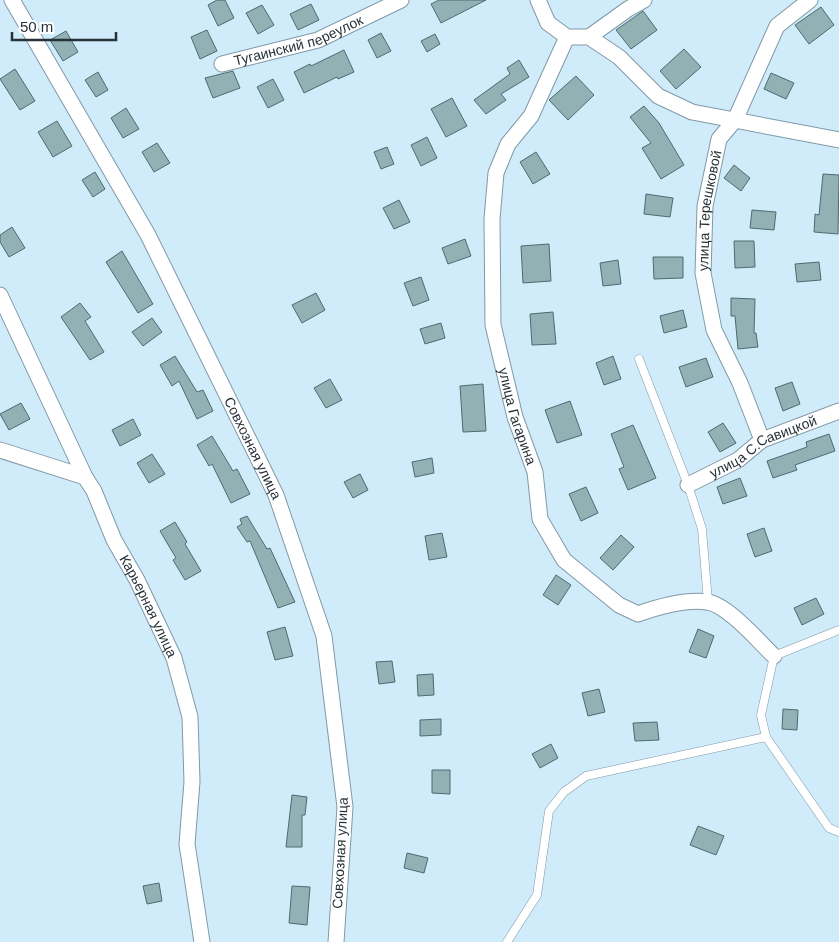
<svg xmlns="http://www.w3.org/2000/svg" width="839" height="942" viewBox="0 0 839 942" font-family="Helvetica,sans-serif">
	<rect width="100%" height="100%" fill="#d0ebfa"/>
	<g fill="#91b1b5" stroke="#4d6b6f">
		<path d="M217,0H225L234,18L218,26L208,5Z"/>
		<path d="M439,0H486L441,23L431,4Z"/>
		<path d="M311,4L319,20L298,30L290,14Z"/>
		<path d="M262,5L274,25L258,34L246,13Z"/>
		<path d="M821,7L834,25L809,44L795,25Z"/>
		<path d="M643,11L657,30L631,49L616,30Z"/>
		<path d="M207,30L217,51L200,59L191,37Z"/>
		<path d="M66,31L78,52L63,61L50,40Z"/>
		<path d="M381,33L391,51L377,58L368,40Z"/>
		<path d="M435,34L440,44L427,52L421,41Z"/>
		<path d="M684,49L701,67L676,89L660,71Z"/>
		<path d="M344,50L354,72L338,79L337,77L304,93L294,72L310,64L311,66Z"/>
		<path d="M519,60L529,77L501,94L506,100L486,114L474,100L510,74L507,68Z"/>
		<path d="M15,69L35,101L20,110L0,79Z"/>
		<path d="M233,71L240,88L213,98L205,78Z"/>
		<path d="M98,72L108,90L96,97L85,80Z"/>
		<path d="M771,73L794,83L786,99L764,89Z"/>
		<path d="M576,76L594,95L568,120L549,100Z"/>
		<path d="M273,79L284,100L268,108L257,87Z"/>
		<path d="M452,98L467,126L446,137L431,109Z"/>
		<path d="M644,106L659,123L684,165L661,179L642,148L651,143L630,117Z"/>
		<path d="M126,108L139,129L123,138L111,118Z"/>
		<path d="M57,121L72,146L53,157L38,132Z"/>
		<path d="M427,137L437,158L421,166L411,145Z"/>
		<path d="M157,143L170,163L154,172L142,152Z"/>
		<path d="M387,147L394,164L381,169L374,152Z"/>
		<path d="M536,152L550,174L533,184L520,162Z"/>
		<path d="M734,165L750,178L741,191L724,178Z"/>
		<path d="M95,172L105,189L93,197L82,180Z"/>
		<path d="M823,174L839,175L838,234L814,232L815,214L819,215Z"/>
		<path d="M646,194L673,198L670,217L644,214Z"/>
		<path d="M399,200L410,222L394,229L383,208Z"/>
		<path d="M752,210L776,212L774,230L750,228Z"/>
		<path d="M12,227L25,248L9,257L0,242V235Z"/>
		<path d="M465,239L471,256L448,264L442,248Z"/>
		<path d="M734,241H754L755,267L735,268Z"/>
		<path d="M549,244L551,281L523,283L521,246Z"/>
		<path d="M122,251L153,304L138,313L106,262Z"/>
		<path d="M653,257H683V278L654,279Z"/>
		<path d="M618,260L621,284L603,286L600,263Z"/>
		<path d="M819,262L821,280L797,282L795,264Z"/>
		<path d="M421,277L429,300L413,306L404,283Z"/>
		<path d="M316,293L325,310L302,323L292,305Z"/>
		<path d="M731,298L755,299L754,333H756L758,347L738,349L735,316H731Z"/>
		<path d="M80,303L91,317L85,321L104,352L90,360L61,317Z"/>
		<path d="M683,310L687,327L664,333L660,316Z"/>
		<path d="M553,312L556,344L532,345L530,314Z"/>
		<path d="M152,318L162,332L143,346L132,332Z"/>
		<path d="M441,323L445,338L425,344L420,329Z"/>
		<path d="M175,356L197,392L203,390L213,411L197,419L179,381L172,386L160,365Z"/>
		<path d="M613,356L621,379L604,385L596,363Z"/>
		<path d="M706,358L713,377L686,387L679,367Z"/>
		<path d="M330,379L342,400L326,408L314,388Z"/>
		<path d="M792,382L800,404L783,411L775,388Z"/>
		<path d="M483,384L486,431L463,432L460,386Z"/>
		<path d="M570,401L582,435L557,443L545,410Z"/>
		<path d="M21,403L30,419L9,430L0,414Z"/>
		<path d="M133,419L141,435L120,446L112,430Z"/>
		<path d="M723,423L736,443L720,452L708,432Z"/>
		<path d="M633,425L656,478L628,490L619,469L624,467L611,434Z"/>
		<path d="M829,434L835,451L795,465L797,470L773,478L767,461L807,447L806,442Z"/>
		<path d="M212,436L233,471L237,469L250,494L231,503L212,464L209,466L197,445Z"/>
		<path d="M152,454L165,474L149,483L137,463Z"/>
		<path d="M432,458L434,473L415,477L412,462Z"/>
		<path d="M360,474L368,490L353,498L344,482Z"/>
		<path d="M740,478L747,496L723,504L717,487Z"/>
		<path d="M586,487L598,513L581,521L569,494Z"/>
		<path d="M247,516L267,549L270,548L295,602L278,608L250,541L247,542L237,527L242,524L240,519Z"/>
		<path d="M175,522L187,542L185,544L201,571L185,580L173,560L176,558L160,531Z"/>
		<path d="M764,528L772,551L755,557L747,534Z"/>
		<path d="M442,533L447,557L429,560L425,536Z"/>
		<path d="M621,535L634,547L613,570L600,558Z"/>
		<path d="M556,575L571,585L558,605L543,595Z"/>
		<path d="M816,598L824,614L802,625L794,608Z"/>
		<path d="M285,627L293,656L275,660L267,632Z"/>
		<path d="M698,629L714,636L706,658L689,652Z"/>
		<path d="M392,661L395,682L379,684L376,662Z"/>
		<path d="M433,674L434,695L418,696L417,675Z"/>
		<path d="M599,689L605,712L588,716L582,693Z"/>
		<path d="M783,709L798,710L797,730L782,729Z"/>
		<path d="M441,719V735L420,736V720Z"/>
		<path d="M657,722L659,740L635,741L633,723Z"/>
		<path d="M551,744L558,758L540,768L532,754Z"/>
		<path d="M432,770H450V794L432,793Z"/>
		<path d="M292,795L307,797L305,815H302V847H286Z"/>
		<path d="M698,826L724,836L716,855L690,845Z"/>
		<path d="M407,853L428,858L424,873L404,868Z"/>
		<path d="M159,883L162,901L147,904L143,886Z"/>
		<path d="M292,886L310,887L307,925L289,923Z"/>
	</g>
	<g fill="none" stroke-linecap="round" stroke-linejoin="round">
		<defs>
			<g id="service">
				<path d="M639,359L688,485L702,529L708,602"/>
				<path d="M766,737L829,828L839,832"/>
				<path d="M507,942L537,895L549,811L564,792L586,776L766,737L761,715L774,656L839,630"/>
			</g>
			<g id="minor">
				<path id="s1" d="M12,0L148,235L276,495L324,636L345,807L336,942"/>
				<path d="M538,0L548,23L567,37H589L619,57L658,96L692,112L839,140"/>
				<path id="s2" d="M567,37L531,116L508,144L496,173L492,219L493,325L515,417L535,472L540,519L564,560L619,605L638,614C658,607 686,599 707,602C727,604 759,642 774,656"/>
				<path d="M589,37L628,9L644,0"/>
				<path id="s3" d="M222,64L318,40L401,0"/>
				<path id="s4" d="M0,295L85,477L94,491L114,540L137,580L174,658L190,717L192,782L187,844L202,942"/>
				<path id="s5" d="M762,440L740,383L714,330L703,273L705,206L719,139L735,120L777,26L810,0"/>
				<path d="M0,450L85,477"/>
				<path id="s6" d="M688,485L738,460L762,440L839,411"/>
			</g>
		</defs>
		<use href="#service" stroke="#8099a7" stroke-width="9"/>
		<use href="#minor" stroke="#8099a7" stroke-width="17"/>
		<use href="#service" stroke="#fff" stroke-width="8"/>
		<use href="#minor" stroke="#fff" stroke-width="15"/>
	</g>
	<g text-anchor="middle" stroke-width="4" stroke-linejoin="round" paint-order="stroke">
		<g font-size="14" fill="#273137" stroke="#fff">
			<text dy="5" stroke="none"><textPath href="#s3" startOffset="80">Тугаинский переулок</textPath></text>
			<text dy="5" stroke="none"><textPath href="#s5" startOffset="241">улица Терешковой</textPath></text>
			<text dy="5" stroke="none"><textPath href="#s2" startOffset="401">улица Гагарина</textPath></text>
			<text dy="5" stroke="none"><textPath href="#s6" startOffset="85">улица С.Савицкой</textPath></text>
			<text dy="5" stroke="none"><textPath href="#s1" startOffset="509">Совхозная улица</textPath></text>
			<text dy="5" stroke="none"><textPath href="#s4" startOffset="345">Карьерная улица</textPath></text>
			<text transform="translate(340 853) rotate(-87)" y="5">Совхозная улица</text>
		</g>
	</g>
	<path d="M12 32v8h104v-8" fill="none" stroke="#273137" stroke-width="2.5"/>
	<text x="20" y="32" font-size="15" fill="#273137" stroke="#ffffff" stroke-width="4" paint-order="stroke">50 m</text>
</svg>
